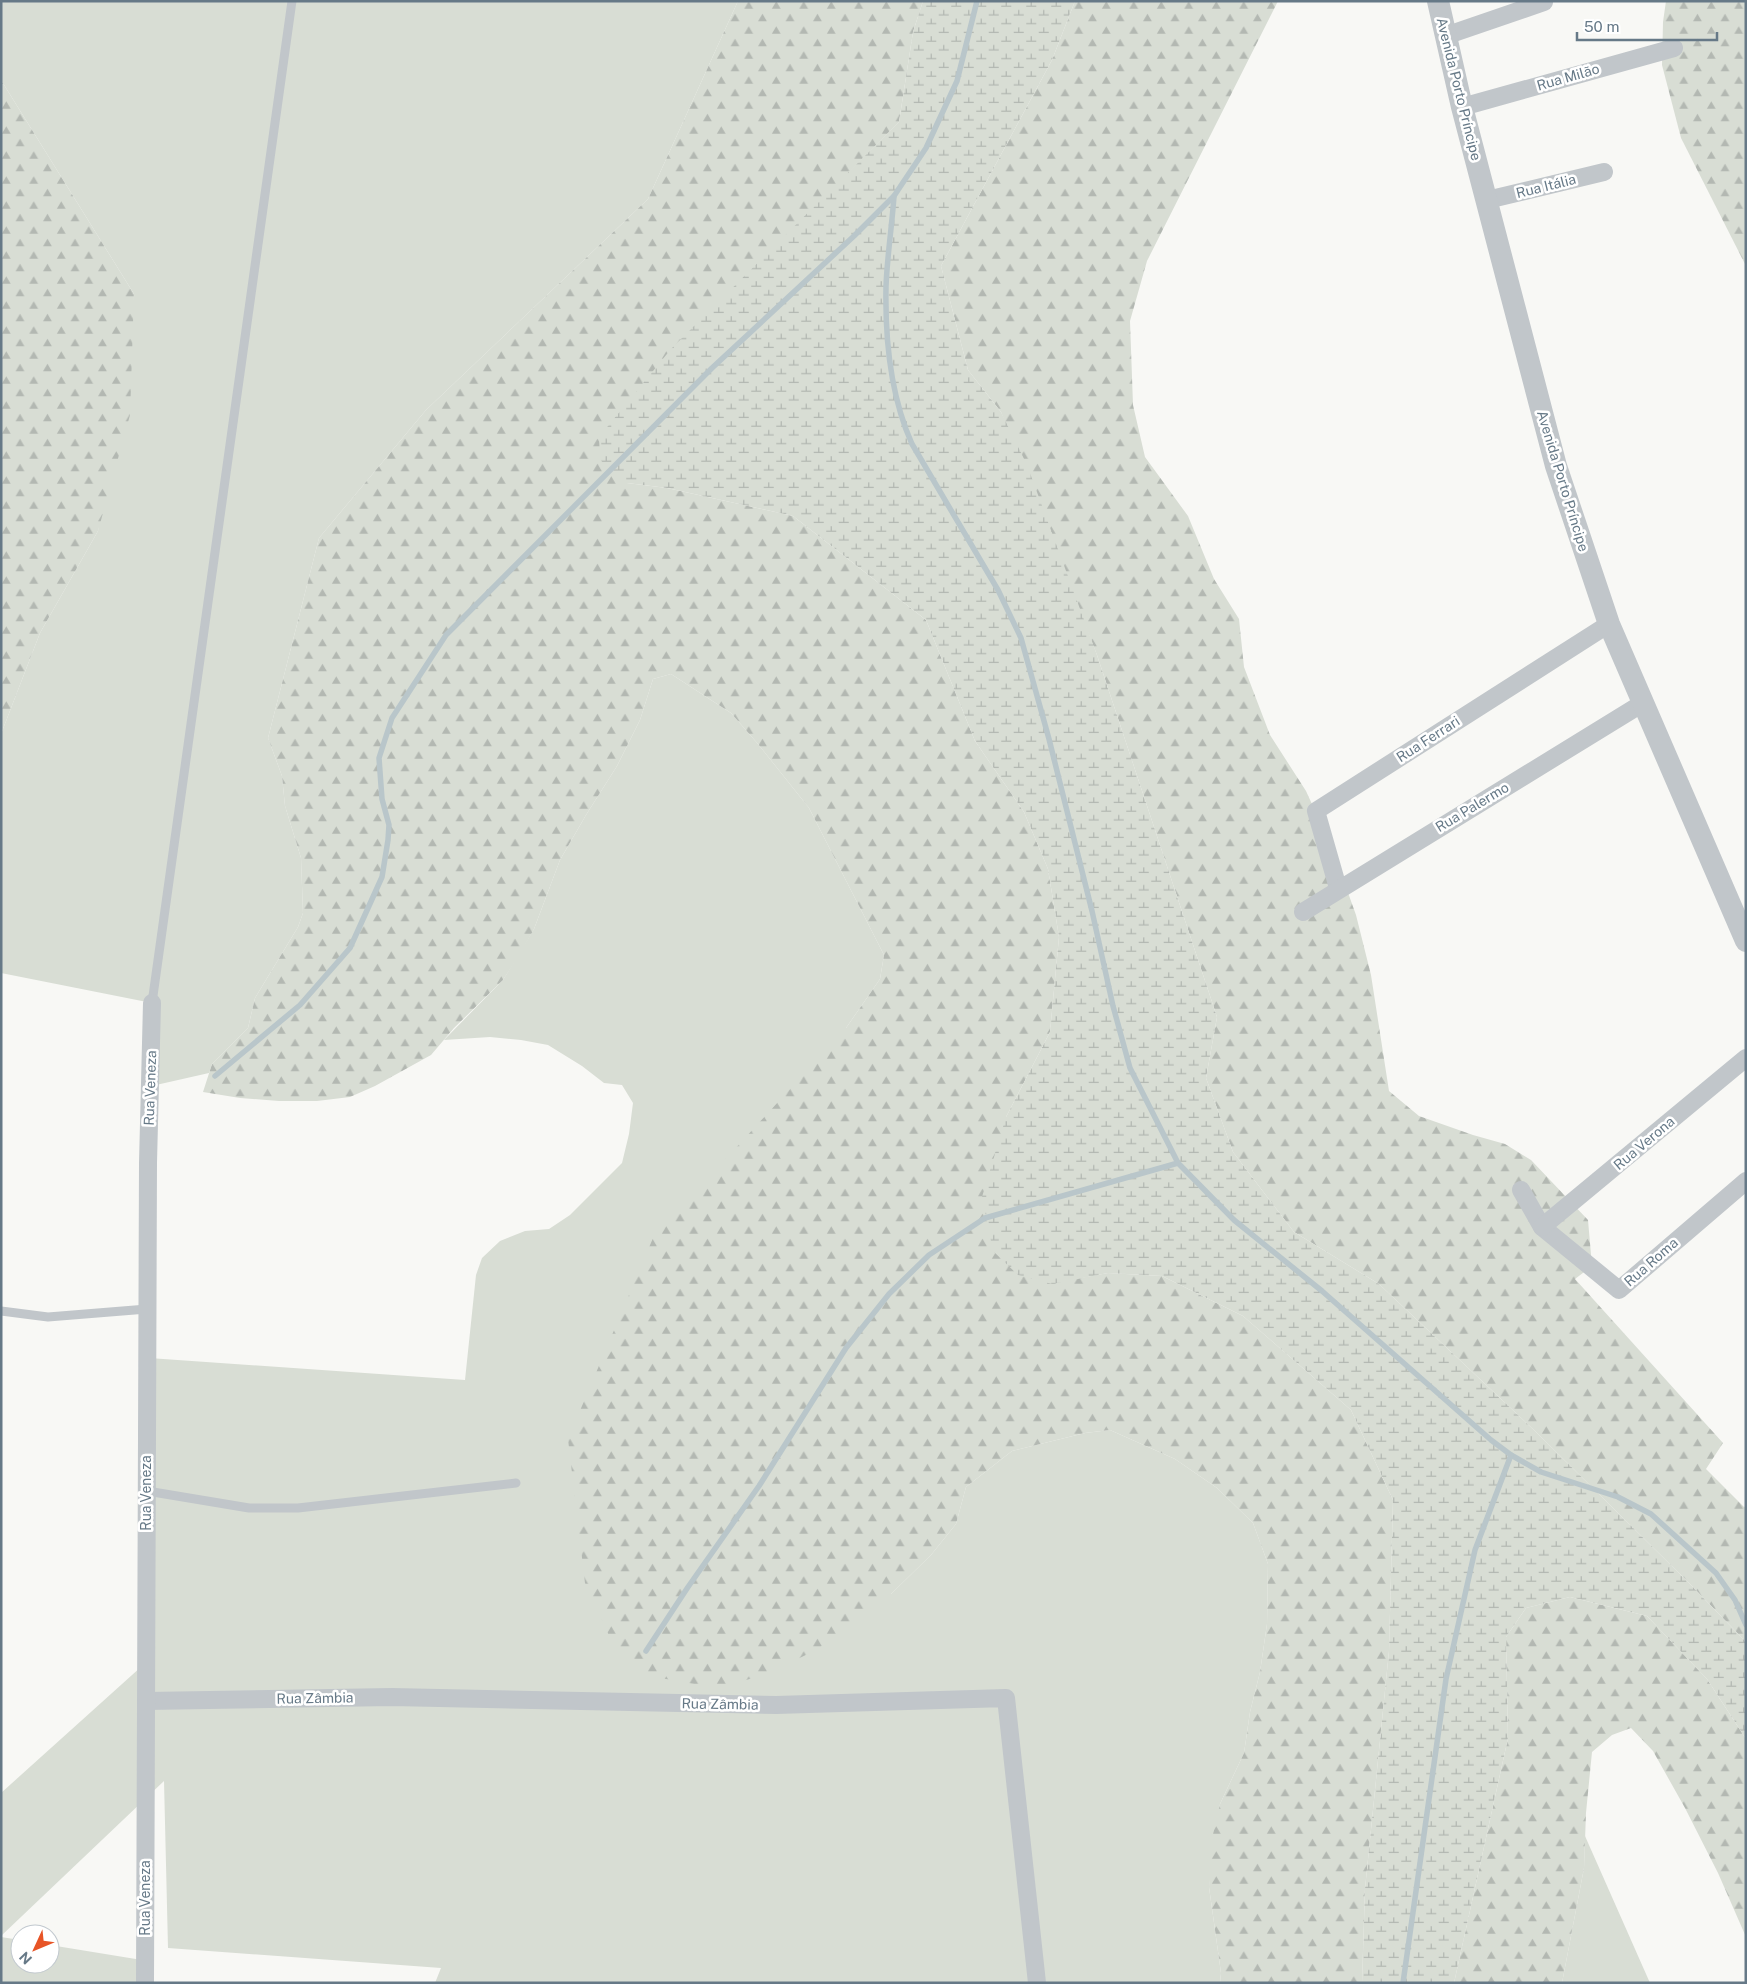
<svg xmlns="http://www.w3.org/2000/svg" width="1747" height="1984" viewBox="0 0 1747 1984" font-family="'Public Sans',sans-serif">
	<defs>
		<pattern id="forest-firs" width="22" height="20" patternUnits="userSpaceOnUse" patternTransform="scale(1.25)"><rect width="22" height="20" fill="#d8ddd4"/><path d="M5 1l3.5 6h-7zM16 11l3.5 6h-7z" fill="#b3b8b2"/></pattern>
		<pattern id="wetland-marsh" width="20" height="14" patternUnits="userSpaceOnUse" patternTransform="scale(1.25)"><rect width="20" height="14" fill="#d8ddd4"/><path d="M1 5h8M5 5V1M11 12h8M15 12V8" fill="none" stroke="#b3b8b2"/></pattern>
	</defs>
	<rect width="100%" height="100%" fill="#f8f8f5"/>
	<g fill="#d8ddd4">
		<path d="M1,1H738L648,199L426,410L319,538L268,738L282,776L285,806L301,858L303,913L298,927L255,998L248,1028L212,1064L209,1073L156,1085L152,1003L1,973V734L40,633L98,531L134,294L1,80Z"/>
		<path d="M671,674L731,713L758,744L809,808L884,955L880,979L846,1028L891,1594L931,1555L956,1524L966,1487L1012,1451L1085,1433L1110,1430L1175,1459L1217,1488L1253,1523L1268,1564L1267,1624L1260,1672L1250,1712L1244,1753L1220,1804L1209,1887L1221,1973L1220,1983H435L441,1968L168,1948L164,1781L1,1936V1793L152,1657L149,1358L465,1380L476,1275L482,1258L500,1241L525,1231L549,1229L570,1215L622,1163L629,1134L633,1103L622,1085L604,1083L582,1066L548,1045L521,1040L490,1037L444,1040L503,980L534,929L560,860L586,815L617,766L640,720L653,679Z"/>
		<path d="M1585,1836L1650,1983H1562L1584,1868Z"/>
		<path d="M1,1937L20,1940V1964H50V1945L148,1961L147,1983H1Z"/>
	</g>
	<g fill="url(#forest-firs)">
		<path d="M738,1H923L913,32L899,122L829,193L627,483L667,488L793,516L926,620L975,741L1024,812L1048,869L1059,937L1050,1032L1006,1117L1052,1283L1108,1273L1162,1276L1243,1316L1351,1410L1393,1500L1389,1651L1365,1889L1362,1983H1220L1221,1973L1209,1887L1211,1843L1220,1804L1244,1753L1250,1712L1260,1672L1267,1624L1268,1564L1253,1523L1217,1488L1175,1459L1110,1430L1085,1433L1012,1451L966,1487L956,1524L931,1555L891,1594L856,1623L816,1650L771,1672L734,1684L700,1685L638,1674L616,1651L585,1583L568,1439L653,1238L846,1028L880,979L884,955L809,808L758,744L731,713L671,674L653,679L640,720L617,766L586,815L560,860L534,929L520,954L503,980L454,1028L431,1055L375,1086L350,1097L317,1101H279L240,1098L203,1092L212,1064L248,1028L255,998L298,927L303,913L301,858L285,806L282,776L268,738L319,538L426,410L648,199Z"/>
		<path d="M1075,1H1278L1147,261L1130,321L1133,405L1145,457L1188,516L1214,579L1239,619L1244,667L1270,735L1306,791L1332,848L1356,915L1371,975L1389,1091L1419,1116L1473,1135L1505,1144L1531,1160L1588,1220L1592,1266L1575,1279L1723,1443L1706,1469L1744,1507L1746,1506V1642L1688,1582L1535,1431L1379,1284L1294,1232L1233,1152L1206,1078L1217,1017L1097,655L1001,412L968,370L941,266L1052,60Z"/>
		<path d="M1666,1H1746V266L1681,138L1662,65L1663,22Z"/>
		<path d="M1,80L134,294L130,415L98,531L40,633L1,734Z"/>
		<path d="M1570,1597L1647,1616L1707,1679L1746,1739V1937L1718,1873L1685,1808L1653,1751L1631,1728L1612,1735L1592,1752L1586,1813L1584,1868L1562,1983H1454L1508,1738L1506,1637L1526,1608Z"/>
	</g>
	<path fill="url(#wetland-marsh)" d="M923,1H1075L1052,60L941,266L968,370L1001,412L1027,465L1097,655L1217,1017L1206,1078L1233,1152L1294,1232L1379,1284L1535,1431L1688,1582L1746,1642V1739L1707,1679L1647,1616L1570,1597L1526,1608L1506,1637L1508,1738L1454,1983H1362L1365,1889L1389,1651L1393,1500L1351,1410L1243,1316L1162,1276L1108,1273L1052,1284L1018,1275L993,1251L982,1197L1006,1117L1050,1032L1059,937L1048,869L1024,812L975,741L926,620L793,516L667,488L627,483L600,460L599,437L671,349L899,122L913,32Z"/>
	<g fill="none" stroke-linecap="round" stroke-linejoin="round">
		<g stroke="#b9c6ca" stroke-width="5.5">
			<path d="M894,196C892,226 887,257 886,287C885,338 891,397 912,444L998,590L1021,638L1049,739L1092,911L1113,1006L1130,1068L1178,1163L1234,1220L1322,1291L1491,1440L1511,1455L1541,1472L1618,1497L1651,1514L1716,1573L1735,1600L1746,1625"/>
			<path d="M215,1076L300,1005L350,948L382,877L388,840L389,825L382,799L379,758L392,718L446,635L712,368L854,236L894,196L926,148L957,81L977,1"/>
			<path d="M646,1651L688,1587L759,1486L846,1348L889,1294L929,1255L985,1218L1178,1163"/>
			<path d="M1403,1983L1446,1679L1475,1550L1511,1455"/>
		</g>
		<g stroke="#c1c6ca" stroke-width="9">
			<path d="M152,1003L292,1"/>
			<path d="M1,1311L48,1317L147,1309"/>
			<path d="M147,1491L249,1508H298L516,1483"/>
		</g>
		<g stroke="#c1c6ca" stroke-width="18">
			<path d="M1445,36L1544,2"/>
			<path d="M1462,107L1674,48"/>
			<path d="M1487,200L1604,172"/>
			<path d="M1338,888L1316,811L1609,624"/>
			<path d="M1303,912L1643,703"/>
			<path d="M1521,1190L1542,1227L1619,1290L1746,1181"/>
			<path d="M1542,1227L1746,1058"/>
			<path d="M146,1701L392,1697L776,1705L1006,1698L1037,1983"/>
			<path d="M145,1983L148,1163L152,1003"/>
		</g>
		<path stroke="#c1c6ca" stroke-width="22" d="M1438,1L1462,107L1556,466L1609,624L1746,941"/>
	</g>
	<g text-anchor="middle" stroke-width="5" stroke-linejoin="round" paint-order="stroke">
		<g font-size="14" fill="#667987" stroke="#fff">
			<text transform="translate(1568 77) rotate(-16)" y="5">Rua Milão</text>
			<text transform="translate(1459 89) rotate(76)" y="5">Avenida Porto Príncipe</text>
			<text transform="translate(1546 186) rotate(-14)" y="5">Rua Itália</text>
			<text transform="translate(1563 481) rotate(73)" y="5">Avenida Porto Príncipe</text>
			<text transform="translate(1428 739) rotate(-33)" y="5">Rua Ferrari</text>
			<text transform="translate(1472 807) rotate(-31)" y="5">Rua Palermo</text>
			<text transform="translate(150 1088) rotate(-88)" y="5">Rua Veneza</text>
			<text transform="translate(1644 1143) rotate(-40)" y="5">Rua Verona</text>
			<text transform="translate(1651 1262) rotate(-41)" y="5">Rua Roma</text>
			<text transform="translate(146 1493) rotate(-90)" y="5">Rua Veneza</text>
			<text transform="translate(315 1698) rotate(-1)" y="5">Rua Zâmbia</text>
			<text transform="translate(720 1704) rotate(1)" y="5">Rua Zâmbia</text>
			<text transform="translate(145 1898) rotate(-90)" y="5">Rua Veneza</text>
		</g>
	</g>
	<rect width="1747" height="1984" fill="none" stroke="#667987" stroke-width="5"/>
	<g transform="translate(35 1949) rotate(226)"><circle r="24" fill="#ffffff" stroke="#c2c9cf"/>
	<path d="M0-4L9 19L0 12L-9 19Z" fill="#e75426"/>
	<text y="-8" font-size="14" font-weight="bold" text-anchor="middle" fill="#667987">N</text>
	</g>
	<path d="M1577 32v8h140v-8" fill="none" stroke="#667987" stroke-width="2.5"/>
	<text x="1584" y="32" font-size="15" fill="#667987" stroke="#ffffff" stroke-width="4" paint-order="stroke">50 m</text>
</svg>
